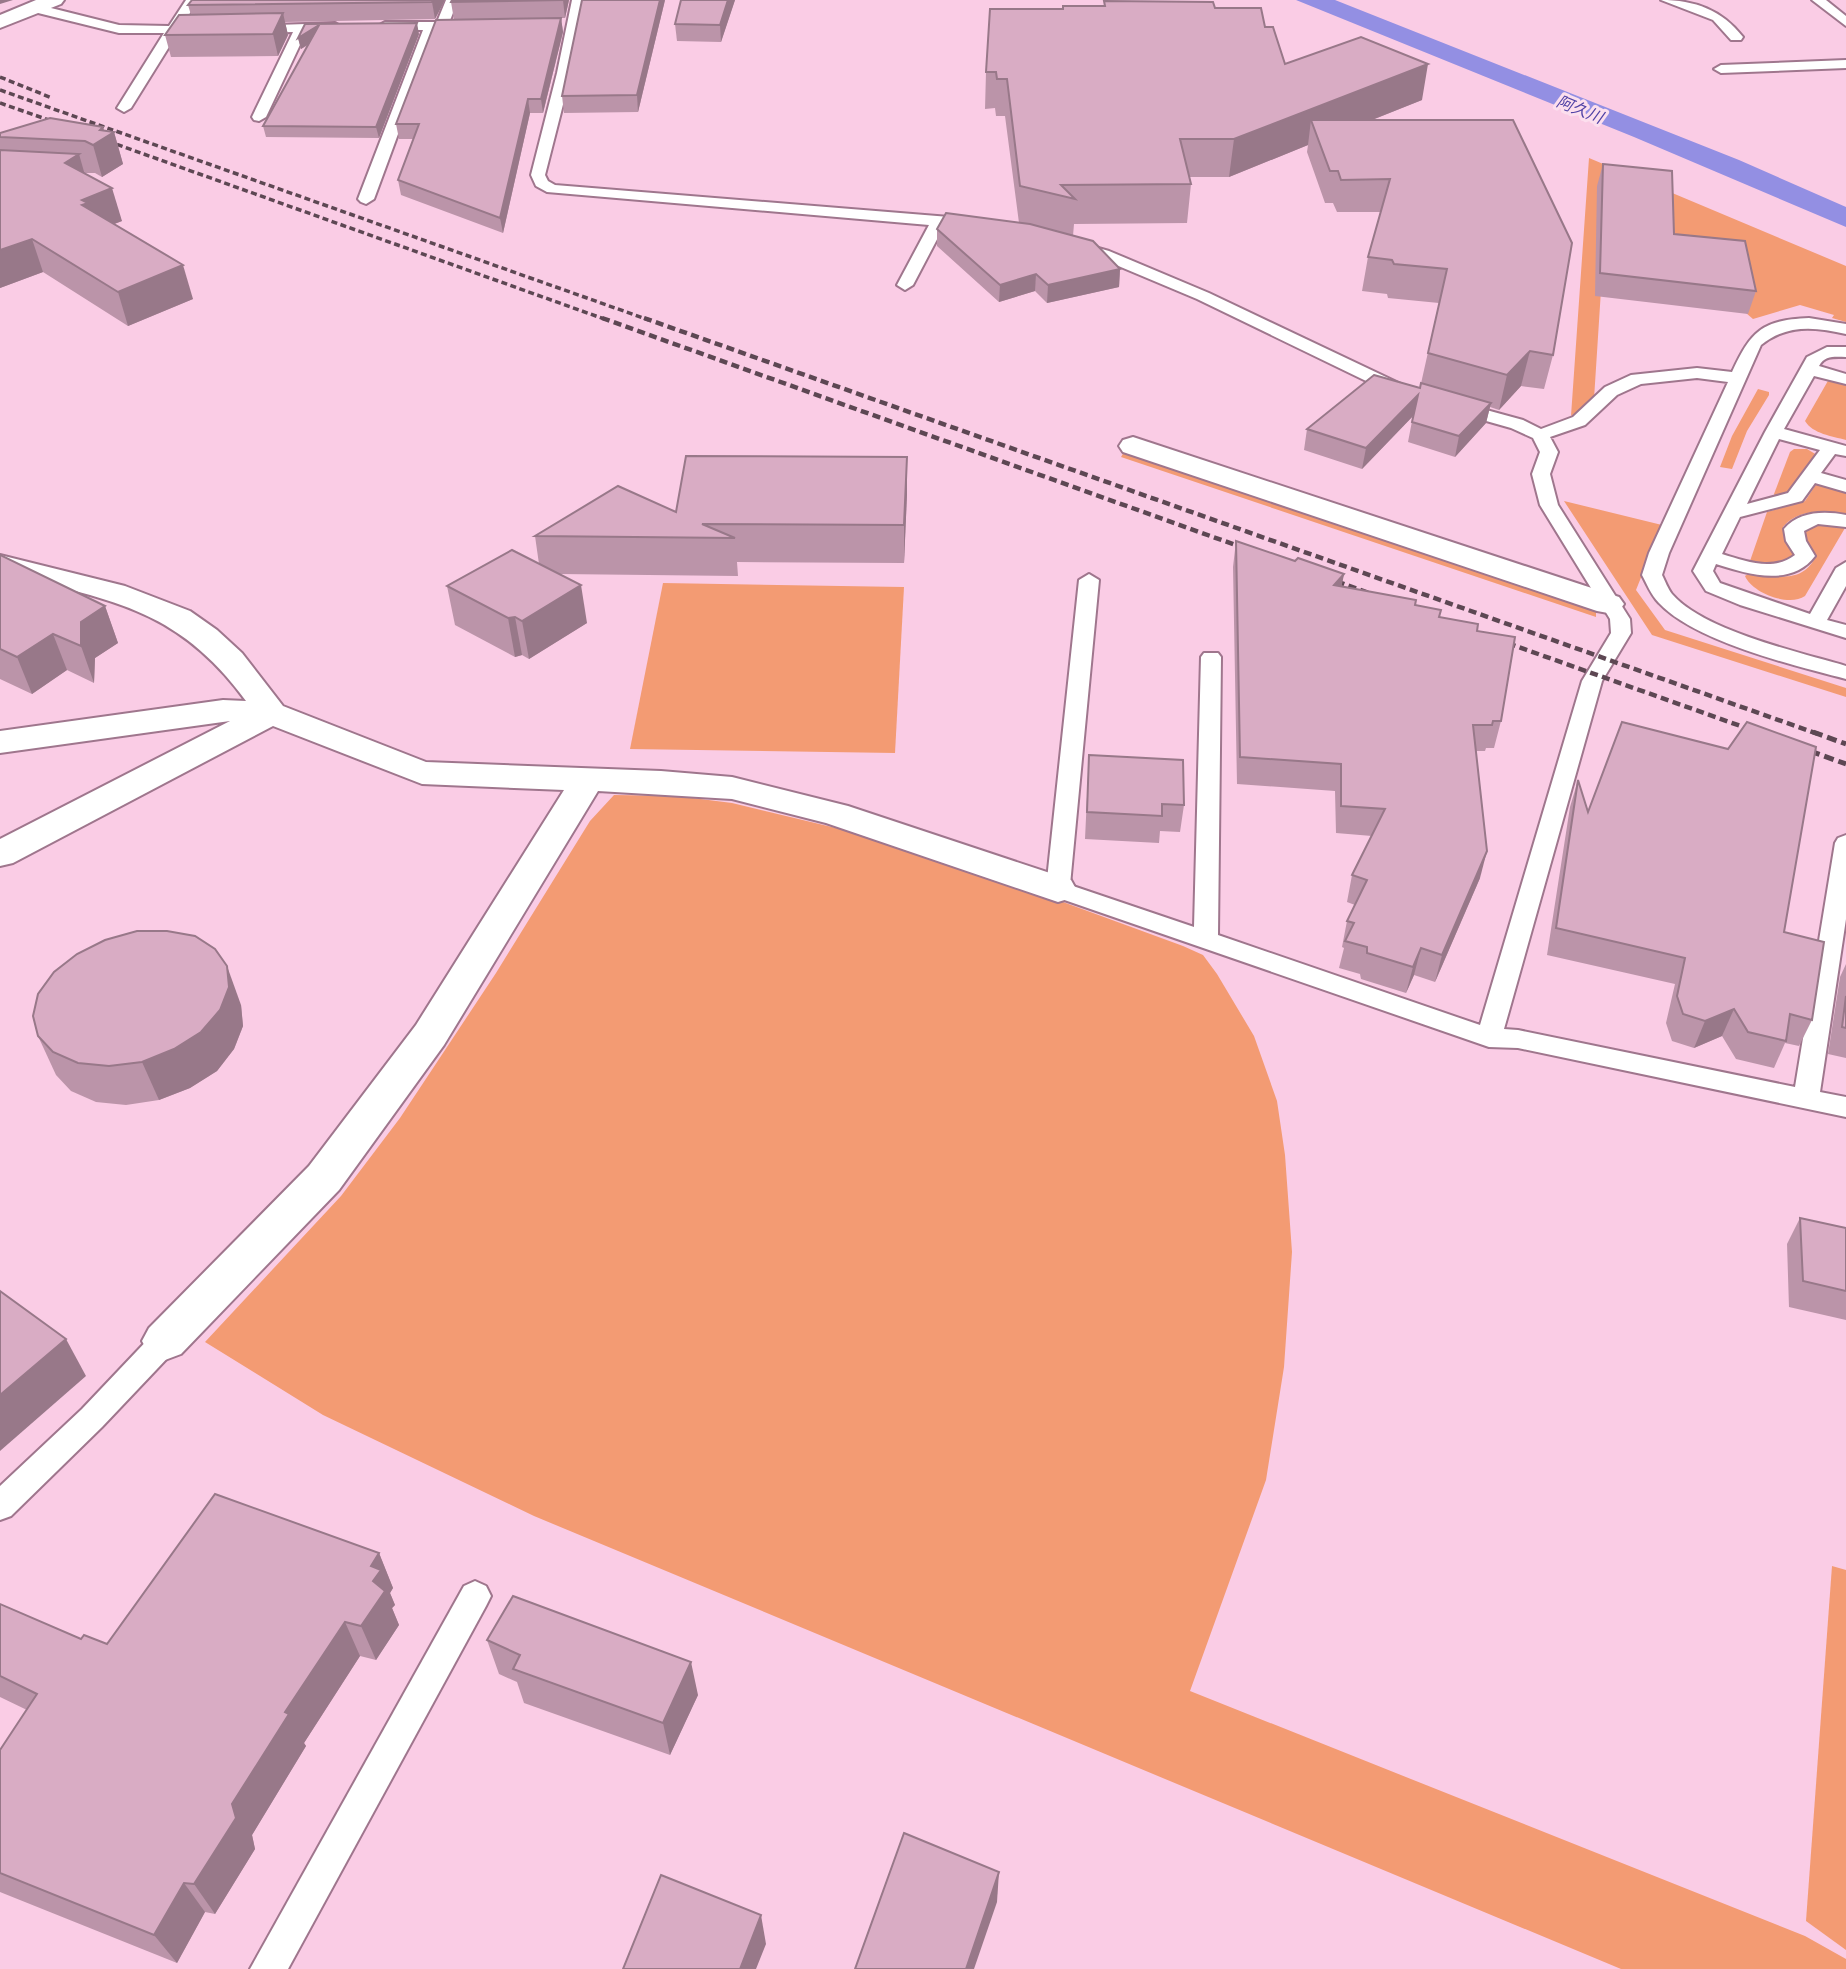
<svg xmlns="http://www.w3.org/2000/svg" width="1846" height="1969" viewBox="0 0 1846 1969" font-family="'Golos Text','Noto Sans JP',sans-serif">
	<rect width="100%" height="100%" fill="#facce5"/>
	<g fill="#f39b73">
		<path d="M1589,158L1846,266V322L1832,318L1834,315L1800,305L1753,319L1746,313L1603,259L1594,399L1571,416Z"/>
		<path d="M1829,379L1846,383V440C1832,436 1813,434 1805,421Z"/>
		<path d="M1758,389L1769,392V395L1747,431L1732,469L1720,467L1732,436Z"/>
		<path d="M1794,449H1807L1817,455L1789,494L1776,498L1774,494L1790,452Z"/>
		<path d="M1124,452L1596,612V617L1121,457Z"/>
		<path d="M1817,483L1846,490V515C1823,511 1799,508 1783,527L1784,537L1795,557L1787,565L1750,561L1767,512L1805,501Z"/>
		<path d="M1564,501L1662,525L1636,590L1665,630L1846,688V697L1652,635Z"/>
		<path d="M1815,523L1844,524L1845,528L1805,596C1789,607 1752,593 1745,576L1748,574C1772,574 1800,586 1815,558L1802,534L1805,529Z"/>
		<path d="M663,583L904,587L895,753L630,749Z"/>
		<path d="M614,795L677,796L732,803L836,828L959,864L1183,946L1203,955L1217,974L1254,1036L1277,1101L1285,1155L1292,1252L1284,1367L1266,1480L1190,1691L1805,1936L1846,1959V1969H1621L534,1516L323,1415L205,1342L341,1196L400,1118L496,973L590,821Z"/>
		<path d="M1832,1566L1846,1570V1950L1806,1921Z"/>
	</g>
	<path fill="#938fe3" d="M1296,0H1335L1739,160L1846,207V227L1634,137Z"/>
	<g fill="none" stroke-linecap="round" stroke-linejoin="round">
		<defs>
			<g id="lane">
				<path d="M186,0H198L182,26H202L209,30L202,34H177L131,108L124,112L117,108L164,33H119L30,11L29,8L35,4L119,25L169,26Z"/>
				<path d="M446,0H458L449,23H467L474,27L467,31H436L374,199L366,204L361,202L358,199L423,30H385L378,26L385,22H437Z"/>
				<path d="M572,0H584L571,73L545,175L548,181L555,185L974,219L982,224L974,229L944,226L913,285L905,290L897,285L929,225L547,192L536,186L531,175L557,73Z"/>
				<path d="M1661,0C1695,0 1722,10 1743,37L1741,40H1731L1713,20Z"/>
				<path d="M1812,0H1826L1846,16V26Z"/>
				<path d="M335,23L342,27L340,30L306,32L266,117L259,121L254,120L252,117L293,32L255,33L248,29L250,26Z"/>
				<path d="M1846,60V68L1721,73L1714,69L1721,65Z"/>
				<path d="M1077,242L1109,251L1209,293L1405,386L1408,390L1399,395L1393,394L1197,299L1097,257L1071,250L1069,247L1071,244Z"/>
				<path d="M1809,318L1846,324V334C1815,327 1787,324 1761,345L1669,553L1662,575C1665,581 1668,589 1672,594C1704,631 1799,652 1846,666V679C1795,666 1694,641 1659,603C1651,595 1647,584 1642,575L1649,553L1728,382L1697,378L1641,384L1617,395L1585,425L1550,437L1558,452L1550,474L1558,505L1630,619L1631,633L1602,681L1504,1029L1518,1030L1795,1087L1835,843L1838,838L1846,835V919L1820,1092L1846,1097V1117L1518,1048L1489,1047L1050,895L1046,889L1079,580L1089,574L1099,580L1070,885L1194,927L1201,657L1204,653H1218L1221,657L1218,935L1480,1025L1582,681L1611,633L1610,619L1540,505L1532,474L1540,452L1533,438L1511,428L1451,411L1448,407L1457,402L1523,420L1541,429L1573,417L1605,387L1631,375L1697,368L1732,372C1751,331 1762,320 1809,318Z"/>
				<path d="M1827,347H1846V357C1835,357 1825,355 1819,366L1846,374V384L1814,376L1784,429L1846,446V456L1835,454L1821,473L1846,480V492L1815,483L1802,501L1740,517L1722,554C1745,561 1773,572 1795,555L1786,541L1784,529C1799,511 1825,511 1846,515V527L1818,524L1804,531L1806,541L1815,556C1791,588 1747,574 1716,564L1713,571L1720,583L1810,614L1836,568L1846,562V586L1827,620L1846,625V638L1740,605L1706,591L1693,571L1765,432L1807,357ZM1779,439L1820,450L1788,493L1747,504Z"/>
				<path d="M165,1329L175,1332L179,1341L175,1350L102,1427L11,1516L0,1520V1486L82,1409L155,1332Z"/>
				<path d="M475,1581L486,1586L491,1596L486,1606L288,1969H250L464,1586Z"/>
			</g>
			<g id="street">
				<path d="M1133,437L1619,597L1624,604L1619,611L1608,613L1597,611L1123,452L1119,446L1123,440Z"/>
				<path d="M0,555L125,586L190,611L217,630L242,653L283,706L426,762L661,771L732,777L848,806L1071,880L1076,889L1071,898L1058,902L826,823L732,799L598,791L444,1045L339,1190L181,1354L165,1360L149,1354L142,1341L149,1328L309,1166L416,1025L564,790L422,784L273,726L13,863L0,866V839L230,721L0,753V731L223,700L246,701C177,606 106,599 0,573Z"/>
			</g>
			<path id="secondary" d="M36,0H64L61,4L0,28V15Z"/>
		</defs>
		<use href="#lane" stroke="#9f768d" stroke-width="4"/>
		<use href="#street" stroke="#9f768d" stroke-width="4"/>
		<use href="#secondary" stroke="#9f768d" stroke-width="4"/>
		<use href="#lane" fill="#fff" fill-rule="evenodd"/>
		<use href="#street" fill="#fff" fill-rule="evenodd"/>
		<use href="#secondary" fill="#fff" fill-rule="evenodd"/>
		<g stroke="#5d4753" stroke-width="3.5" stroke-dasharray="6 3.5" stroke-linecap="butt">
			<path d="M0,77L52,98"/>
			<path d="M0,90L649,320"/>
			<path d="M0,103L66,126"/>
			<path d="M99,138L607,320"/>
		</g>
		<g stroke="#5d4753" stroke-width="4.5" stroke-dasharray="8 4.5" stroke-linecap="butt">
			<path d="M602,318L1255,552"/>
			<path d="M644,318L1818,734"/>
			<path d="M1325,577L1377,596"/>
			<path d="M1496,639L1763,734"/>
		</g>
		<g stroke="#5d4753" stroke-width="5" stroke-dasharray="10 5" stroke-linecap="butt">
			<path d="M1758,732L1763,734"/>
			<path d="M1813,732L1846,744"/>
			<path d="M1796,746L1846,764"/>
		</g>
	</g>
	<g fill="#bb94a9">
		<path d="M192,0H445L435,19L285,22L288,35L278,56L171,57L165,35L191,15L188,5Z"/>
		<path d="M452,0H569L565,18H561L563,32L543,113H530L503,233L401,195L398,180L414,139H399L396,124L454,20L451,2Z"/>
		<path d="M665,0L638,112L564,113L562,96Z"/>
		<path d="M681,0H735L721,42L677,41L675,24Z"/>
		<path d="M1104,1L1215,8L1265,27L1285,64L1422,100L1372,120L1553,355L1544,389L1521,386L1499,410L1490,407L1486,423L1455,457L1408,442L1413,416L1362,469L1304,450L1307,429L1420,388L1439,303L1388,298L1387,294L1362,291L1368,257L1381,212H1337L1333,203H1325L1307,152L1308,145L1229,177H1189L1191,184L1187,223L1074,224L1073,236L1120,269L1119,287L1047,303L1035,291L999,302L937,246V229L1019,223L1005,116H996L995,108L985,109L986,72L1063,9V6H1104Z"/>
		<path d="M419,34L379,138L266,137L263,126L308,45L301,49L298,38Z"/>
		<path d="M105,131L114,132L123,164L102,177L95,173H84L122,221L114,224L193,299L128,326L43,272L0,288V133Z"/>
		<path d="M1603,164L1674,234L1756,291L1748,314L1595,296L1597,186Z"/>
		<path d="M907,457V494L904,563L737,562L738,576L559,574L587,623L529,659L522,655L515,657L455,625L447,586L539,564L535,536L676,512Z"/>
		<path d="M1236,541L1295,561L1344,574L1341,586L1415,605L1439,617L1477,631L1501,721L1494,748H1486L1485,751H1476L1480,878L1435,982L1414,975L1406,993L1361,979L1360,974L1339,968L1344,948L1342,947L1347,921L1355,905L1347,902L1352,875L1372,836L1336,833L1335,791L1237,784L1233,567Z"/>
		<path d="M0,555L105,606L118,643L95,658L94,683L67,670L32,694L0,679Z"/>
		<path d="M1728,749L1812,1020L1799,1046L1785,1043L1774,1068L1736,1059L1722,1036L1694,1048L1672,1041L1666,1023L1675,984L1547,955L1570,807L1578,780L1588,812Z"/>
		<path d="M1089,755L1184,805L1180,832L1160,831L1159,843L1085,839Z"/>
		<path d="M1846,964V1058L1828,1054L1840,977Z"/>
		<path d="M241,1005L243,1026L234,1049L217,1071L190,1088L159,1100L126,1105L96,1102L71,1091L56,1075L38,1036Z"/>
		<path d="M1800,1218L1846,1228V1320L1789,1307L1787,1244Z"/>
		<path d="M379,1553L393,1588L390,1593L395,1605L392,1608L399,1625L376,1660L360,1656L304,1743L306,1746L252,1835L255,1849L215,1914L205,1912L177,1963L0,1892V1750L27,1710L0,1697V1604L81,1639L107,1644Z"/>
		<path d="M487,1640L698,1695L670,1755L524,1703L517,1682L499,1674Z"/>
	</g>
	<g fill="#987889">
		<path d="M0,0H13L0,4Z"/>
		<path d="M433,0H445L435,19L432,2Z"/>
		<path d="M563,0H569L565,18Z"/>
		<path d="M660,0H665L638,112L637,95Z"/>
		<path d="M728,0H735L721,42L720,25Z"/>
		<path d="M283,13L288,35L278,56L273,34Z"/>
		<path d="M561,18L563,32L543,113L541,99Z"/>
		<path d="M417,23L419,34L379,138L376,127Z"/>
		<path d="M319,25L321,36L301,49L298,38Z"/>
		<path d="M1428,64L1422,100L1319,141L1311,120L1308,145L1229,177L1234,139Z"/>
		<path d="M528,99L530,113L503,233L500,218Z"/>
		<path d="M103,127L106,137L114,132L123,164L102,177L93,145L100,130Z"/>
		<path d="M79,154L88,186L65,163Z"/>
		<path d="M112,188L122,221L96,231L82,205V200Z"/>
		<path d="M32,239L43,272L0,288V250Z"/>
		<path d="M183,265L193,299L128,326L118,292Z"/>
		<path d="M1120,269L1119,287L1047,303L1048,285Z"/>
		<path d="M1036,274L1035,291L999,302L1000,285Z"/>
		<path d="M1530,351L1521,386L1499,410L1507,375Z"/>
		<path d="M1418,395L1414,415L1362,469L1366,448Z"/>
		<path d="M1491,403L1486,423L1455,457L1459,436Z"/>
		<path d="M907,457V494L904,563V525Z"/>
		<path d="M1344,574L1339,600L1334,585Z"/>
		<path d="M581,585L587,623L529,659L522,621Z"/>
		<path d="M105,606L118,643L95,658L94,683L81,646V622Z"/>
		<path d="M515,617L522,655L515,657L508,618Z"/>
		<path d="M53,634L67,670L32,694L17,657Z"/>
		<path d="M1487,851L1480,878L1435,982L1442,955Z"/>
		<path d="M1421,948L1414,975L1406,993L1413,967Z"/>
		<path d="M227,966L241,1005L243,1026L234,1049L217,1071L190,1088L159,1100L142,1062Z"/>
		<path d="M1734,1009L1722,1036L1694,1048L1705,1021Z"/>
		<path d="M66,1339L86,1376L0,1451V1395Z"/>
		<path d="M379,1553L393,1588L390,1593L395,1605L392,1608L399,1625L376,1660L361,1626L373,1581L371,1566Z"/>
		<path d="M345,1622L360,1656L304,1743L306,1746L252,1835L255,1849L215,1914L194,1884L232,1804L285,1712Z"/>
		<path d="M691,1662L698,1695L670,1755L663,1723Z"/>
		<path d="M999,1872L997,1902L974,1969H966Z"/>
		<path d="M184,1883L205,1912L177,1963L154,1935Z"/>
		<path d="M761,1915L766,1944L756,1969H740Z"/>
	</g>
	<g fill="#d9acc4" stroke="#987889" stroke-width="2">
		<path d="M192,0H433L432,2L188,5Z"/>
		<path d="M452,0H563L451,2Z"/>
		<path d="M582,0H660L637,95L562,96Z"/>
		<path d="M681,0H728L720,25L675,24Z"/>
		<path d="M1104,1L1213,2L1215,8H1261L1265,27H1273L1285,64L1361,37L1428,64L1234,139H1180L1191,184L1061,185L1075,199L1020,186L1007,79H997L996,72H986L990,9H1063V6H1105Z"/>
		<path d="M283,13L273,34L165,35L179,15Z"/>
		<path d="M561,18L541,99H528L500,218L398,180L419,124H396L436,20Z"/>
		<path d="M417,23L376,127L263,126L319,25L298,38L305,24Z"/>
		<path d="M50,118L103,127L100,130L114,132L93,145L85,141L0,137V133Z"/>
		<path d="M1311,120H1513L1572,243L1553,355L1530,351L1507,375L1428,353L1447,269L1394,264L1392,260L1368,257L1390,179L1341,180L1338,171H1330Z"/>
		<path d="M0,150L79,154L65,163L112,188L82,200L88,203L82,205L183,265L118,292L32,239L0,250Z"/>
		<path d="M1603,164L1672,171L1674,234L1745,241L1756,291L1600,273Z"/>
		<path d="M946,213L1030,224L1093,241L1120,269L1048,285L1036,274L1000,285L937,229Z"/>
		<path d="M1374,375L1420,388L1421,383L1491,403L1459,436L1412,422L1418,395L1366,448L1307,429Z"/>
		<path d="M686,456L907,457L904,525L702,524L735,538L535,536L618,486L676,512Z"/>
		<path d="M1236,541L1295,561L1298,558L1344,574L1334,585L1416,600L1415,605L1441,610L1439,617L1478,624L1477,631L1515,637L1501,721H1493L1492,725H1473L1487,851L1442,955L1421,948L1413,967L1367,953V947L1345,941L1354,923L1347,921L1367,880L1352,875L1385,809L1341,806V764L1240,757Z"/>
		<path d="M512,550L581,585L522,621L515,617L508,618L447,586Z"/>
		<path d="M0,555L105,606L81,622V646L53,634L17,657L0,649Z"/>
		<path d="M1622,722L1728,749L1747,722L1816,747L1784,932L1824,942L1812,1020L1790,1014L1786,1041L1748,1032L1734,1009L1705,1021L1683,1014L1677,996L1685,958L1556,928L1578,780L1588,812Z"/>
		<path d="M1089,755L1183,760L1184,805L1162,804V816L1087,812Z"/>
		<path d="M137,931H167L195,936L215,949L227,966L229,987L220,1010L201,1032L174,1049L142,1062L109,1066L78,1063L53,1052L38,1036L33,1016L38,994L54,972L77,954L105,940Z"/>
		<path d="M1846,996V1028L1842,1027Z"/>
		<path d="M1800,1218L1846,1228V1291L1803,1281Z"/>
		<path d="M0,1291L66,1339L0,1395Z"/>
		<path d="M215,1494L379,1553L371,1566L381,1570L373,1581L385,1591L361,1626L345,1622L285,1712L289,1714L232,1804L236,1818L194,1884L184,1883L154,1935L0,1873V1750L37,1694L0,1676V1604L81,1639L84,1635L107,1644Z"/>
		<path d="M513,1596L691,1662L663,1723L513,1669L520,1655L487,1640Z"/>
		<path d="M904,1833L999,1872L966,1969H855Z"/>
		<path d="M661,1875L761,1915L740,1969H623Z"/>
	</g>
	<g text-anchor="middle" stroke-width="6" stroke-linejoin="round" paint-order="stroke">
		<g font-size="16" font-style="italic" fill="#5042a5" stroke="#fcdfee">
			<text transform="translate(1580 109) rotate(22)" y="6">阿久川</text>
		</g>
	</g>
</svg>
